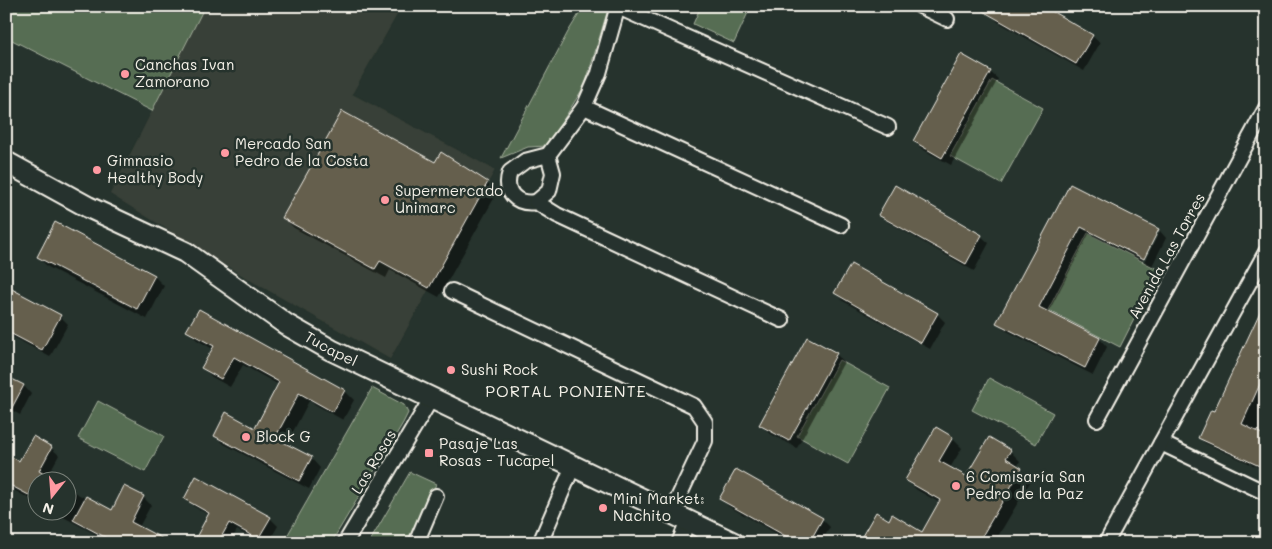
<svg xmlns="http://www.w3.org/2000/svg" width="1272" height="549" viewBox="0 0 1272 549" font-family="Mali,sans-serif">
	<rect width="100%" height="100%" fill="#26332d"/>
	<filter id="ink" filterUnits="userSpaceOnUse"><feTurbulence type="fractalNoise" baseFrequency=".02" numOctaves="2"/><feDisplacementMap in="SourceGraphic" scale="10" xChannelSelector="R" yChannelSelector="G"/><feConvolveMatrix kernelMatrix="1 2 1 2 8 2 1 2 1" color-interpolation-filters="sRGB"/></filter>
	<g filter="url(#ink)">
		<path fill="#394037" d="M205,6H402L352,94L495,170L390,359L248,279L110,194Z"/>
		<g fill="#566d52" stroke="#a5af9d">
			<path d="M6,6H205L152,111L6,37Z"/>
			<path d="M584,6H609L585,85L547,146L528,147L501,158L568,32Z"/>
			<path d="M701,6H751L734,43L693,24Z"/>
			<path d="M992,80L1043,108L1001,184L950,156Z"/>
			<path d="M1088,233L1159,270L1120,347L1048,310Z"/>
			<path d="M839,360L890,388L848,464L797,436Z"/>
			<path d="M989,378L1053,413L1036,444L972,410Z"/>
			<path d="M372,388L404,405L408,413L403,423L331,543H283Z"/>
			<path d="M98,401L164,436L145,472L78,438Z"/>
			<path d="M410,472L436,484L411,543H369Z"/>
		</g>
		<g fill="#0007">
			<path d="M990,14L1092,36L1100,43L1084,71L998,22Z"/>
			<path d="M990,72L998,79L951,165L922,149L914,141Z"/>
			<path d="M435,164L487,183L497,193L439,297L390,270L386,278L294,228L284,218Z"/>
			<path d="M1070,185L1160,231H1157L1142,261L1089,234L1048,313L1100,339L1107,347L1093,375L1005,330L997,322Z"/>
			<path d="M880,215L981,236L989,243L974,271L888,222Z"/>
			<path d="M1160,231L1166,238L1152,266L1144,262Z"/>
			<path d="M38,257L154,276L164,286L147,319L48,267Z"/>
			<path d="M851,266L937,314L945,322L930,349L843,301L836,293Z"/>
			<path d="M6,287L60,316L68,324L50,357L6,333Z"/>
			<path d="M1266,303V471L1205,443L1200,438L1214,413Z"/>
			<path d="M199,311L345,391L354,400L343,420L309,401L286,445L311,458L320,468L309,489L224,444L215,435L256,429L279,385L243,365L230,387L212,377L203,368L213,349L197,340L188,331Z"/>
			<path d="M836,354L844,362L797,448L769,433L761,425Z"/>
			<path d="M6,377L24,386L31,394L20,415L6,407Z"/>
			<path d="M952,438L962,448L950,468L967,478L1010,451L1020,461L1017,467L1032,479L994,543H860L889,521L922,534L940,503L917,490L906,480Z"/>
			<path d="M51,448L59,455L47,477L38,482V503L6,486V455L20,462Z"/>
			<path d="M736,471L822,519L830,527L821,543H793L728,506L721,498Z"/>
			<path d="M125,488L143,497L151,505L139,527L169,543H112L54,512H68V489L112,512Z"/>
			<path d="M186,498L270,518L278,526L268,543H261L237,530L230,543H194L209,515L193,506Z"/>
		</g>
		<g fill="#655e4e" stroke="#f4f1e8">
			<path d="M974,6H1043L1093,35L1076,64Z"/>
			<path d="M961,54L991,71L942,158L913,141Z"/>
			<path d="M342,111L435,162L441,152L488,182L429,288L380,261L375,269L282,218Z"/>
			<path d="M1070,184L1159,229L1144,259L1081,227L1039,307L1100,338L1085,368L996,323Z"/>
			<path d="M895,185L982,235L966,264L878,215Z"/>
			<path d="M55,222L155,275L137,309L37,257Z"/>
			<path d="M851,264L938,313L921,343L834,293Z"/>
			<path d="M6,286L61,315L42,350L6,331Z"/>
			<path d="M1266,299V371L1242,424L1266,436V469L1198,438L1211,410L1214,411Z"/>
			<path d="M199,309L345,390L333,412L299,393L275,438L312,457L299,481L214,436L226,412L255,428L279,382L234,357L221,379L201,368L214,346L186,331Z"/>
			<path d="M807,337L837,353L789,441L759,425Z"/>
			<path d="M6,376L24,385L6,419Z"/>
			<path d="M936,427L953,437L939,461L966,476L989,437L1011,450L1006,458L1022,468L978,543H858L876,512L889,520L892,514L922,532L940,500L905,480Z"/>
			<path d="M33,436L52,447L39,471L58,482H38V500L6,483V454L19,461Z"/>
			<path d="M736,469L823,518L809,543H798L719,499Z"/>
			<path d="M196,476L271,517L258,539L229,523L218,543H193L209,513L184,499Z"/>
			<path d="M124,486L144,496L131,522L171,543H116L73,520L86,496L112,510Z"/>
		</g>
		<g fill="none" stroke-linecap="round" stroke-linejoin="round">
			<defs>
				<g id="minor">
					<path d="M920,6L947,19"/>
					<path d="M618,7L888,127"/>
					<path d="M584,107L841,225"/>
					<path d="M548,155L553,173L549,191L536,202C516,205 503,192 510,172L525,161L548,155L584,107L599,73L618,6"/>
					<path d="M536,202L557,215L782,320"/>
					<path d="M452,291L694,406L705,422V441L671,513"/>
					<path d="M1097,419L1266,108"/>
					<path d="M1161,443L1266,493"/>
					<path d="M345,543L431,399"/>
					<path d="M416,543L436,496"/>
					<path d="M540,543L573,466"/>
					<path d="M679,543L688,521"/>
					<path d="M1106,543L1266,252"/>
				</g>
				<g id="secondary">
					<path id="s1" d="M6,162L88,207L185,252L287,325L331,350L734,543"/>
				</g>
			</defs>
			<use href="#minor" stroke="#f4f1e8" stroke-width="18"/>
			<use href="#secondary" stroke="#f4f1e8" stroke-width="24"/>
			<use href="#minor" stroke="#26332d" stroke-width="14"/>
			<use href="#secondary" stroke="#26332d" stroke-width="20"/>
		</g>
	</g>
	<g fill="#ff9aa2" stroke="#26332d" stroke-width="2">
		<circle cx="125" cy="74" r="5"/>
		<circle cx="225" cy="153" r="5"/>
		<circle cx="97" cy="170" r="5"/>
		<circle cx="385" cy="200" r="5"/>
		<circle cx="451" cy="370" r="5"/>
		<circle cx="246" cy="437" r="5"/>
		<rect x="424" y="448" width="10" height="10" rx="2.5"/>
		<circle cx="956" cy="486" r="5"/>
		<circle cx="603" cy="508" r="5"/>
	</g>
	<g text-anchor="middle" stroke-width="5" stroke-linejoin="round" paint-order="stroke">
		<g font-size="15" fill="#f4f1e8" stroke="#26332d" text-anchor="start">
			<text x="135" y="70">Canchas Ivan<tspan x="135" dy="17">Zamorano</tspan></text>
			<text x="235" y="149">Mercado San<tspan x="235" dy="17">Pedro de la Costa</tspan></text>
			<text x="107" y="166">Gimnasio<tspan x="107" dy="17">Healthy Body</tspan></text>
			<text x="395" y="196">Supermercado<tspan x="395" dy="17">Unimarc</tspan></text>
			<text x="461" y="375">Sushi Rock</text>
			<text x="256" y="442">Block G</text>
			<text x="439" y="449">Pasaje Las<tspan x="439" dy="17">Rosas - Tucapel</tspan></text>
			<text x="966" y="482">6 Comisaría San<tspan x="966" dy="17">Pedro de la Paz</tspan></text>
			<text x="613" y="504">Mini Market:<tspan x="613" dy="17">Nachito</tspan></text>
		</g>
		<g font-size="15" fill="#f4f1e8" stroke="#26332d">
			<text transform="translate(1167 256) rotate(-61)" y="5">Avenida Las Torres</text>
			<text dy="5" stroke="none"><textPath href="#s1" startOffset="376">Tucapel</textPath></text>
			<text transform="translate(374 462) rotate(-59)" y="5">Las Rosas</text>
		</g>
		<g font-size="16" letter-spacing="1" fill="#f4f1e8" stroke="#26332d">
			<text x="566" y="397">PORTAL PONIENTE</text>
		</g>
	</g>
	<rect width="1272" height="549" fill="none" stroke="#26332d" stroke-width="25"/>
	<rect x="12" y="12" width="1247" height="524" fill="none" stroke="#f4f1e8" stroke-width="2" filter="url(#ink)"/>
	<g transform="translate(52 496) rotate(197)"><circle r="24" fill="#26332d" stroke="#787f78"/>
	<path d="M0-4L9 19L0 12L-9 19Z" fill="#ff9aa2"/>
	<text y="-8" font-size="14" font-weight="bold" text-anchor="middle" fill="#f4f1e8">N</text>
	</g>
</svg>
